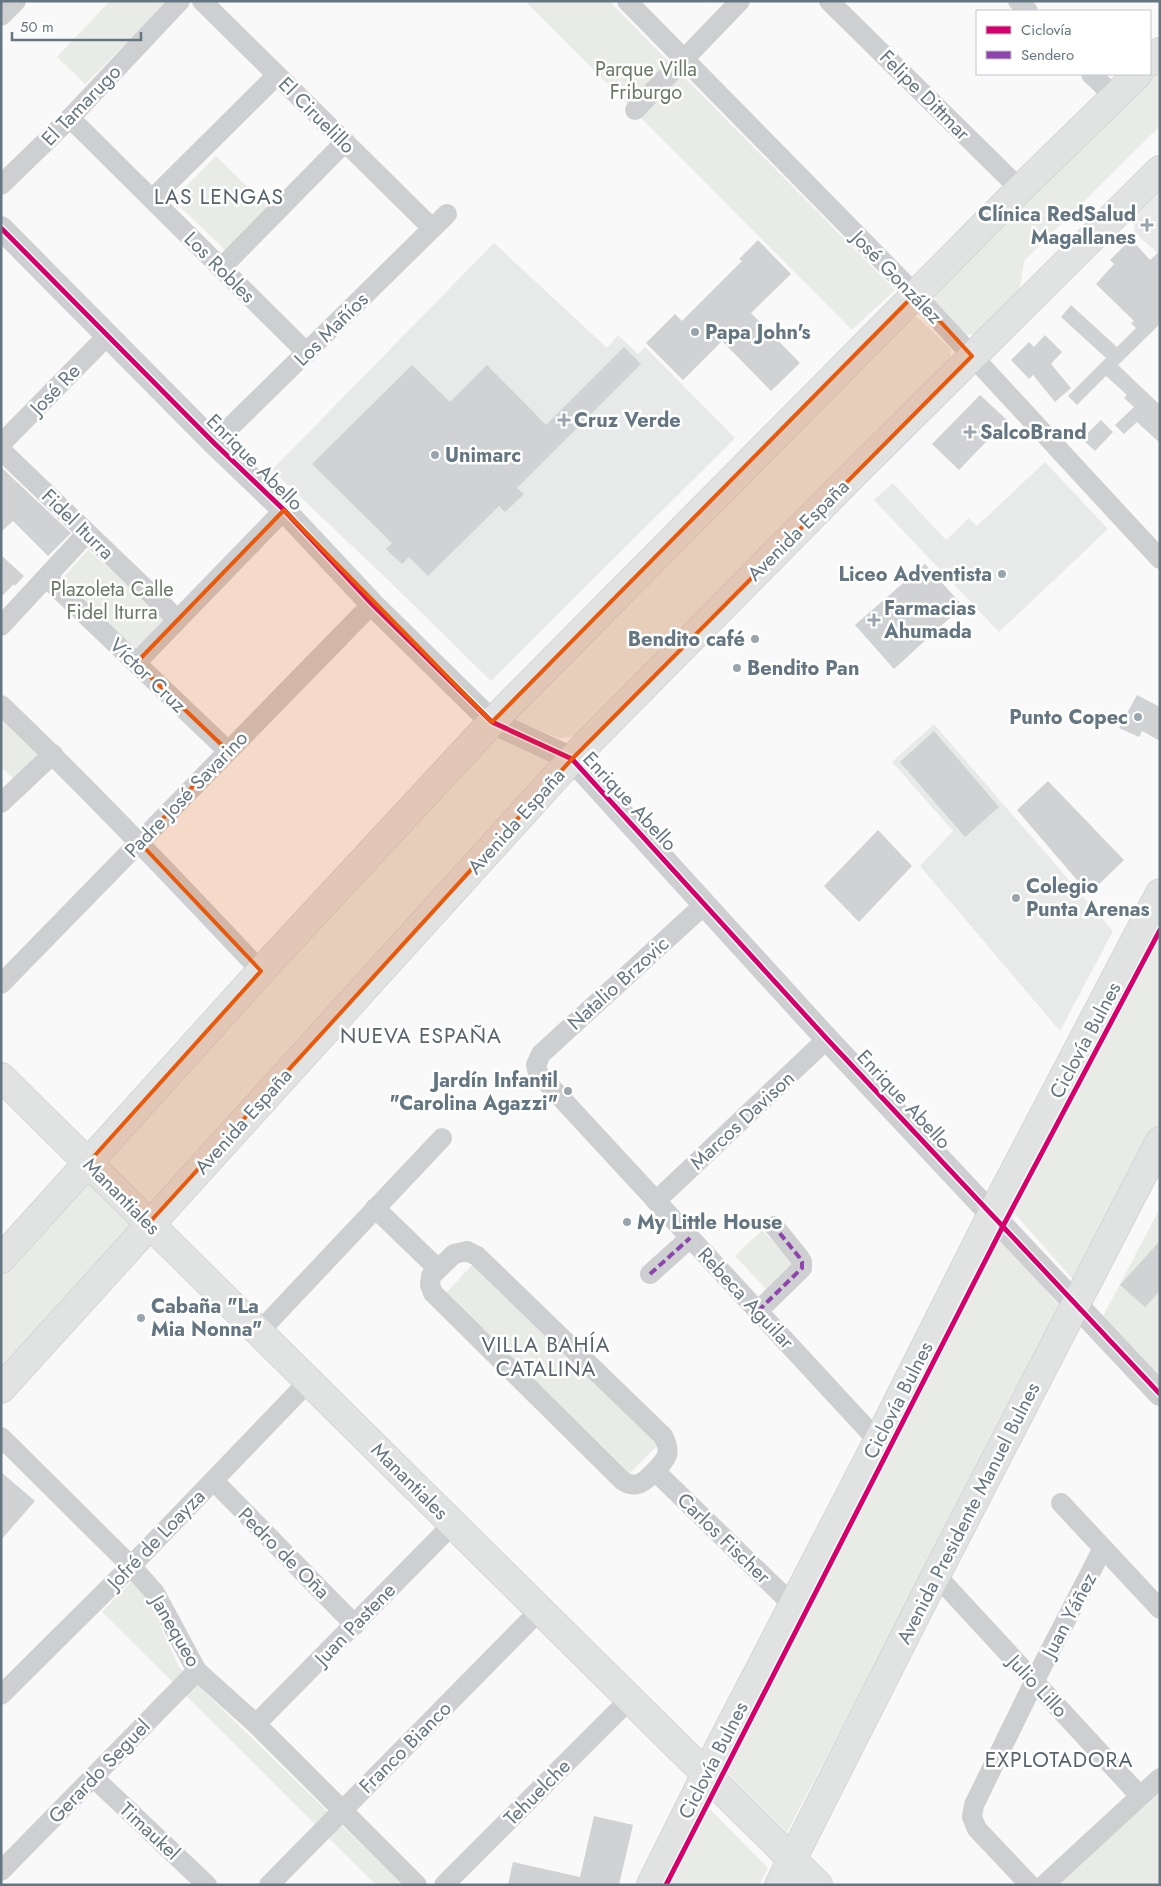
<svg xmlns="http://www.w3.org/2000/svg" width="1161" height="1886" viewBox="0 0 1161 1886" font-family="Jost,sans-serif">
	<rect width="100%" height="100%" fill="#f9f9f9"/>
	<g fill="#e8e9e9">
		<path d="M1160,192V255L1135,233L1134,228L1136,217L1139,212Z"/>
		<path d="M494,243L607,348L618,335L638,354L645,347L735,438L491,681L387,579L272,470Z"/>
		<path d="M1045,462L1108,529L999,632L874,500L893,483L946,540L969,518L977,526Z"/>
		<path d="M934,724L1113,931L1060,1031L920,866L953,831L892,762Z"/>
	</g>
	<g fill="#e8ebe6">
		<path d="M110,1H169L85,84L57,57Z"/>
		<path d="M525,1H609L895,290L852,330Z"/>
		<path d="M1160,62V126L1024,261L1019,294L979,334L966,335L935,303L934,290Z"/>
		<path d="M216,156L268,207L225,250L173,200Z"/>
		<path d="M917,317L951,349L950,363L576,737L559,738L514,720L512,711L902,318Z"/>
		<path d="M88,550L165,618L136,651L59,582Z"/>
		<path d="M1,717L41,755L14,779L1,767Z"/>
		<path d="M493,732L552,762L1,1370V1275Z"/>
		<path d="M1160,926V1131L1078,1285L1008,1206Z"/>
		<path d="M1160,1208V1381L1101,1320Z"/>
		<path d="M762,1230L794,1263L766,1289L735,1256Z"/>
		<path d="M995,1231L1061,1308L787,1832L722,1768Z"/>
		<path d="M473,1264L658,1445L630,1473L446,1293Z"/>
		<path d="M132,1581L149,1602L179,1667L403,1885H376L102,1612Z"/>
		<path d="M1160,1791V1885H1059Z"/>
		<path d="M703,1802L768,1868L759,1885H660Z"/>
	</g>
	<g fill="#d0d2d3">
		<path d="M1131,239L1150,260L1160,251V324L1118,365L1160,405V443L1137,422L1124,434L1115,425L1134,407L1124,398L1127,395L1106,376L1077,405L1068,396L1106,358L1061,317L1071,305L1117,347L1136,328L1131,323L1134,321L1096,284L1114,264L1110,260Z"/>
		<path d="M758,240L791,274L751,313L800,363L771,391L722,341L683,380L646,343L675,314L682,321L742,261L739,259Z"/>
		<path d="M1045,335L1062,352L1051,364L1071,388L1055,402L1033,375L1029,379L1011,360L1029,342L1034,347Z"/>
		<path d="M624,347L641,364L517,488L524,494L505,512L499,506L428,576L409,557L402,564L386,549L392,543L312,464L412,365L450,402L487,365L546,425Z"/>
		<path d="M980,395L1007,420L959,470L932,444Z"/>
		<path d="M1101,420L1113,432L1095,451L1082,439Z"/>
		<path d="M1,467L71,533L48,556L13,521L1,532Z"/>
		<path d="M1,555L24,576L15,586L14,584L1,597Z"/>
		<path d="M925,564L963,606L894,669L855,625Z"/>
		<path d="M1137,695L1160,707V741L1142,731L1139,737L1119,728Z"/>
		<path d="M934,731L999,807L965,837L900,762Z"/>
		<path d="M1048,781L1124,860L1089,894L1017,810Z"/>
		<path d="M878,830L912,866L859,922L824,886Z"/>
		<path d="M1160,1241V1291L1145,1307L1120,1285Z"/>
		<path d="M1,1472L35,1501L1,1540Z"/>
		<path d="M594,1816L633,1825L619,1885H508L513,1862L580,1877Z"/>
	</g>
	<g fill="none" stroke-linecap="round" stroke-linejoin="round">
		<defs>
			<g id="secondary">
				<path d="M1150,62L1160,52"/>
				<path d="M1,1077L818,1885"/>
				<path d="M1,1259L261,971L492,722L1020,189L1138,74"/>
				<path d="M1,1389L572,759L850,478L1160,170"/>
			</g>
			<g id="primary">
				<path d="M651,1885L719,1748L878,1441L992,1214L1160,893"/>
				<path d="M779,1885L936,1575L1160,1141"/>
			</g>
		</defs>
		<use href="#secondary" stroke="#d5d6d7" stroke-width="30"/>
		<use href="#primary" stroke="#d5d6d7" stroke-width="30"/>
		<g stroke="#cecfd0" stroke-width="20">
			<path d="M202,1L432,228"/>
			<path d="M627,1L915,294L1160,559"/>
			<path d="M829,1L1020,189"/>
			<path d="M1018,1L1028,11"/>
			<path d="M1,16L16,1"/>
			<path d="M1091,74L1115,97"/>
			<path d="M635,110L740,1"/>
			<path d="M70,118L307,353"/>
			<path d="M1,185L70,118L180,1"/>
			<path d="M152,199L277,75"/>
			<path d="M221,268L345,142"/>
			<path d="M214,443L447,214"/>
			<path d="M1,444L108,335"/>
			<path d="M1,450L177,619"/>
			<path d="M47,578L227,750"/>
			<path d="M1,626L87,533"/>
			<path d="M136,663L284,510"/>
			<path d="M1,705C91,791 176,881 261,971"/>
			<path d="M1,803L53,754"/>
			<path d="M704,905L541,1054L536,1065L538,1073L878,1441"/>
			<path d="M1,984L372,604"/>
			<path d="M656,1201L827,1039"/>
			<path d="M375,1208L437,1268"/>
			<path d="M467,1251L477,1256L663,1436C666,1442 669,1449 667,1455C664,1463 646,1482 638,1484C633,1486 628,1484 623,1481L433,1293L430,1285L431,1276L454,1254Z"/>
			<path d="M650,1274L690,1238"/>
			<path d="M758,1311L802,1268V1262L799,1257L774,1226"/>
			<path d="M259,1332L442,1138"/>
			<path d="M1,1437L131,1566L155,1593L197,1671L256,1724L417,1885"/>
			<path d="M655,1471L793,1605"/>
			<path d="M214,1481L355,1625"/>
			<path d="M1061,1503L1160,1609"/>
			<path d="M936,1575L1140,1796"/>
			<path d="M1,1695L131,1566L309,1381"/>
			<path d="M256,1724L453,1524"/>
			<path d="M93,1777L207,1885"/>
			<path d="M1,1871L197,1671"/>
			<path d="M269,1885L540,1610"/>
			<path d="M444,1885L630,1699"/>
			<path d="M1030,1885L977,1829L972,1817L974,1805L1034,1682L1103,1548"/>
			<path d="M1044,1885L1160,1778"/>
		</g>
		<path stroke="#cecfd0" stroke-width="24" d="M1,228L214,443L284,510L372,604L492,722L572,759L827,1039L1160,1394"/>
		<use href="#secondary" stroke="#e1e2e2" stroke-width="28"/>
		<use href="#primary" stroke="#e1e2e2" stroke-width="28"/>
		<g stroke="#8e44ad" stroke-width="4" stroke-dasharray="8 4" stroke-linecap="butt">
			<path d="M650,1274L690,1238"/>
			<path d="M758,1311L802,1268V1262L799,1257L774,1226"/>
		</g>
		<defs>
			<g id="cycleway">
				<path d="M1,228L214,443L284,510L372,604L492,722L572,759L827,1039L1160,1394"/>
				<path d="M666,1885L1003,1226L1160,930"/>
			</g>
		</defs>
		<use href="#cycleway" stroke="#fff" stroke-width="8"/>
		<use href="#cycleway" stroke="#d6006c" stroke-width="5"/>
	</g>
	<path fill="#e8590c" fill-opacity="0.2" stroke="#e8590c" stroke-width="4" stroke-linejoin="round" d="M915,294L972,356L572,759L149,1223L88,1163L261,971L140,843L227,750L136,663L284,510L492,722Z"/>
	<g fill="#99a4ac" stroke="#fff" stroke-width="2">
		<path d="M1144.5 217.5h5v5h5v5h-5v5h-5v-5h-5v-5h5z"/>
		<circle cx="695" cy="332" r="5"/>
		<path d="M561.5 412.5h5v5h5v5h-5v5h-5v-5h-5v-5h5z"/>
		<path d="M967.5 424.5h5v5h5v5h-5v5h-5v-5h-5v-5h5z"/>
		<circle cx="435" cy="455" r="5"/>
		<circle cx="1002" cy="574" r="5"/>
		<path d="M871.5 612.5h5v5h5v5h-5v5h-5v-5h-5v-5h5z"/>
		<circle cx="755" cy="639" r="5"/>
		<circle cx="737" cy="668" r="5"/>
		<circle cx="1138" cy="717" r="5"/>
		<circle cx="1016" cy="898" r="5"/>
		<circle cx="568" cy="1091" r="5"/>
		<circle cx="627" cy="1222" r="5"/>
		<circle cx="141" cy="1318" r="5"/>
	</g>
	<g text-anchor="middle" stroke-width="5" stroke-linejoin="round" paint-order="stroke">
		<g font-size="20" fill="#687a64" stroke="#fff">
			<text x="646" y="76">Parque Villa<tspan x="646" dy="23">Friburgo</tspan></text>
			<text x="112" y="596">Plazoleta Calle<tspan x="112" dy="23">Fidel Iturra</tspan></text>
		</g>
		<g font-size="20" fill="#657683" stroke="#fff">
			<text transform="translate(925 95) rotate(45)" y="7">Felipe Dittmar</text>
			<text transform="translate(81 105) rotate(-46)" y="7">El Tamarugo</text>
			<text transform="translate(317 115) rotate(45)" y="7">El Ciruelillo</text>
			<text transform="translate(220 267) rotate(45)" y="7">Los Robles</text>
			<text transform="translate(897 277) rotate(46)" y="7">José González</text>
			<text transform="translate(331 329) rotate(-45)" y="7">Los Mañíos</text>
			<text transform="translate(55 389) rotate(-46)" y="7">José Re</text>
			<text transform="translate(255 462) rotate(45)" y="7">Enrique Abello</text>
			<text transform="translate(78 524) rotate(44)" y="7">Fidel Iturra</text>
			<text transform="translate(798 530) rotate(-45)" y="7">Avenida España</text>
			<text transform="translate(148 675) rotate(44)" y="7">Víctor Cruz</text>
			<text transform="translate(186 794) rotate(-46)" y="7">Padre José Savarino</text>
			<text transform="translate(630 801) rotate(47)" y="7">Enrique Abello</text>
			<text transform="translate(516 821) rotate(-48)" y="7">Avenida España</text>
			<text transform="translate(618 983) rotate(-42)" y="7">Natalio Brzovic</text>
			<text transform="translate(1085 1040) rotate(-62)" y="7">Ciclovía Bulnes</text>
			<text transform="translate(904 1099) rotate(47)" y="7">Enrique Abello</text>
			<text transform="translate(742 1120) rotate(-43)" y="7">Marcos Davison</text>
			<text transform="translate(243 1121) rotate(-48)" y="7">Avenida España</text>
			<text transform="translate(122 1196) rotate(45)" y="7">Manantiales</text>
			<text transform="translate(746 1298) rotate(47)" y="7">Rebeca Aguilar</text>
			<text transform="translate(898 1400) rotate(-63)" y="7">Ciclovía Bulnes</text>
			<text transform="translate(410 1481) rotate(45)" y="7">Manantiales</text>
			<text transform="translate(968 1513) rotate(-63)" y="7">Avenida Presidente Manuel Bulnes</text>
			<text transform="translate(724 1538) rotate(44)" y="7">Carlos Fischer</text>
			<text transform="translate(156 1539) rotate(-46)" y="7">Jofré de Loayza</text>
			<text transform="translate(284 1553) rotate(45)" y="7">Pedro de Oña</text>
			<text transform="translate(1069 1615) rotate(-62)" y="7">Juan Yáñez</text>
			<text transform="translate(355 1624) rotate(-46)" y="7">Juan Pastene</text>
			<text transform="translate(176 1631) rotate(60)" y="7">Janequeo</text>
			<text transform="translate(1038 1686) rotate(47)" y="7">Julio Lillo</text>
			<text transform="translate(405 1747) rotate(-45)" y="7">Franco Bianco</text>
			<text transform="translate(713 1760) rotate(-63)" y="7">Ciclovía Bulnes</text>
			<text transform="translate(99 1771) rotate(-46)" y="7">Gerardo Seguel</text>
			<text transform="translate(537 1792) rotate(-45)" y="7">Tehuelche</text>
			<text transform="translate(150 1831) rotate(43)" y="7">Timaukel</text>
		</g>
		<g font-size="20" font-weight="bold" fill="#657683" stroke="#fff" text-anchor="start">
			<text x="1136" y="221" text-anchor="end">Clínica RedSalud<tspan x="1136" dy="23">Magallanes</tspan></text>
			<text x="705" y="339">Papa John's</text>
			<text x="574" y="427">Cruz Verde</text>
			<text x="980" y="439">SalcoBrand</text>
			<text x="445" y="462">Unimarc</text>
			<text x="992" y="581" text-anchor="end">Liceo Adventista</text>
			<text x="884" y="615">Farmacias<tspan x="884" dy="23">Ahumada</tspan></text>
			<text x="745" y="646" text-anchor="end">Bendito café</text>
			<text x="747" y="675">Bendito Pan</text>
			<text x="1128" y="724" text-anchor="end">Punto Copec</text>
			<text x="1026" y="893">Colegio<tspan x="1026" dy="23">Punta Arenas</tspan></text>
			<text x="558" y="1087" text-anchor="end">Jardín Infantil<tspan x="558" dy="23">"Carolina Agazzi"</tspan></text>
			<text x="637" y="1229">My Little House</text>
			<text x="151" y="1313">Cabaña "La<tspan x="151" dy="23">Mia Nonna"</tspan></text>
		</g>
		<g font-size="21" letter-spacing="1" fill="#57646e" stroke="#fff">
			<text x="219" y="204">LAS LENGAS</text>
			<text x="421" y="1043">NUEVA ESPAÑA</text>
			<text x="546" y="1352">VILLA BAHÍA<tspan x="546" dy="24">CATALINA</tspan></text>
			<text x="1059" y="1767">EXPLOTADORA</text>
		</g>
	</g>
	<rect width="1161" height="1886" fill="none" stroke="#657683" stroke-width="5"/>
	<rect x="976" y="10" width="175" height="65" fill="#ffffff" stroke="#c1c8cd"/>
	<rect x="986" y="26" width="25" height="8" fill="#d6006c" stroke="#c1c8cd"/>
	<text x="1021" y="35" font-size="15" fill="#657683">Ciclovía</text>
	<rect x="986" y="51" width="25" height="8" fill="#8e44ad" stroke="#c1c8cd"/>
	<text x="1021" y="60" font-size="15" fill="#657683">Sendero</text>
	<path d="M12 32v8h129v-8" fill="none" stroke="#657683" stroke-width="2.5"/>
	<text x="20" y="32" font-size="15" fill="#657683" stroke="#ffffff" stroke-width="4" paint-order="stroke">50 m</text>
</svg>
